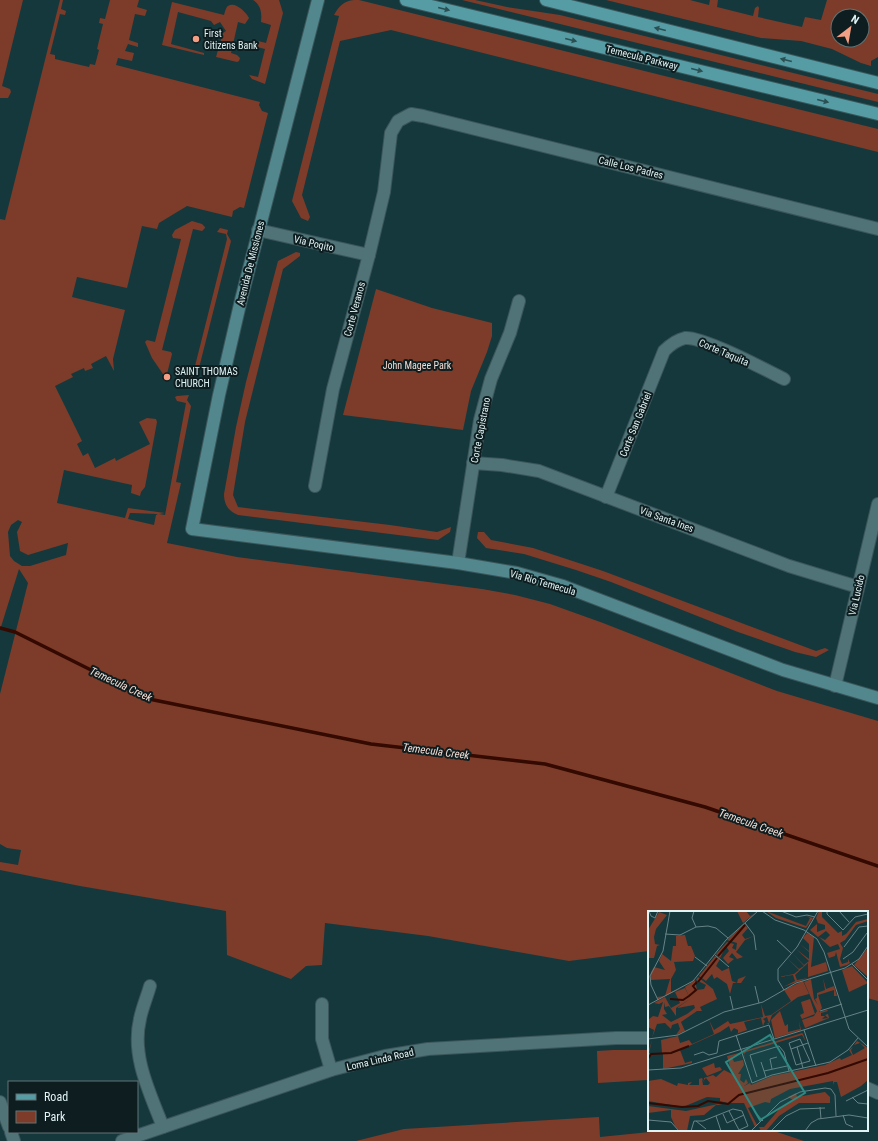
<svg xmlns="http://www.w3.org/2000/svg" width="878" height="1141" viewBox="0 0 878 1141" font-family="'Roboto Condensed',sans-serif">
	<rect width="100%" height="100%" fill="#15383d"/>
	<g fill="#7c3c29" fill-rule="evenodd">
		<path d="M0,0H23L2,86L10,89L11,92L8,98H0Z"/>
		<path d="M60,0H63L61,9L66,11L65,15L60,14L50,54L55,55V59L89,67L90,64L95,65L99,50L97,49L103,24L99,23L100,18L105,19L110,0H139L137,7L147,10L145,16L135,14L129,40L138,43V47L128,44L125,51L134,53L132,61L118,58L116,65L260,102L259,105L262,111L268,113L244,208L240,207L233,211L232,217L187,206L159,223L157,229L142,226L127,288L77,277L72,297L125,310L113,359L114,371L106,356L91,364L93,368L85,371L84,368L71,374L73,377L55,386L82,441L77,444L83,456L88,453L95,468L115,458L116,461L150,444L139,422L147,418L156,419L157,422L145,487L141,492L140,496L131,493L132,485L64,470L57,503L125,518L128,508L165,513L159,514L165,515L186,403L177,401L175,397L177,396L189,395L187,400L191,406L176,482L181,483L167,543L237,557L482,589L515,595L550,604L603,623L777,691L878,721V1001L867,998V912H649V951L569,961L428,936L325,923L322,965L306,966L291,979L227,955L226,911L80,886L0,870V862L18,865L21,850L7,848L0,844V694L28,583L19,569L0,630V219L5,220ZM130,513H132L158,514L156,515L154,525L128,519ZM18,520L22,522L17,532L20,551L28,555L68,543L66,555L30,566H22L14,561L10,556L8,532L11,525Z"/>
		<path d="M253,0H279L283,13L265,84L252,79L249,75L258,77L265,49L257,47L258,41L266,43L271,25L261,22C262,13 261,5 253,0Z"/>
		<path d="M354,0H359L878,129V152L391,30L340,41L302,195L310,217L308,221L301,218L292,201L339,16L334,15C339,6 344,1 354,0Z"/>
		<path d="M462,0H475L507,7L560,15L878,94V102Z"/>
		<path d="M606,0H690L709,5L710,0H718L717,7L753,16L755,8L758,6L759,8L758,17L802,27L805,17L821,20L827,0H878V57L871,61V66L861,63L832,49L801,41L761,38ZM838,16H862V40H838Z"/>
		<path d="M172,2L224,15C225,12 226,7 228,6C235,1 246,12 249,18L245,24L238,22L231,53L237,55L240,58L239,61L237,62L216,57L223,33L226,31L220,22L214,25L211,21L178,12L171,44L204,53V55L162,45Z"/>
		<path d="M192,221L202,224L205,227V228L202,231L193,229L162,350L171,352L172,354L167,374H163L152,358L145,342L147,340L155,342L181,239L173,238L172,235L175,230Z"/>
		<path d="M220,228L228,230L227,234L231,241L198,372L193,375L192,379L189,377L184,376L183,373H190L194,370L227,239L226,234L217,232Z"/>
		<path d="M296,252L300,253V256L283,269L245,422L233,495L238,507L390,525L437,532L451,527L450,532L438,540L238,515C228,511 224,504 224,494L236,427L246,382L278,261Z"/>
		<path d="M376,289L432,308L492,323V336L487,352L471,391L463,430L343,415Z"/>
		<path d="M478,532H484L491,540L533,548L603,571L816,651L825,648L829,650L816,657L795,652L738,632L611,582L576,570L524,554L486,548L477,538Z"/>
		<path d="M613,1050H649V1095L648,1080L598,1083L597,1051Z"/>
		<path d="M599,1117L600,1137L650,1132V1130H771L804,1141H356L404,1129Z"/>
	</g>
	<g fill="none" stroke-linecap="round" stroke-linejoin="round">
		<path stroke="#330900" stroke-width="3.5" d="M0,628L15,632L149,699L371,744L545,764L705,807L878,866"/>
		<defs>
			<g id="street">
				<path d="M258,230L369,255"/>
				<path d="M473,463L502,465L539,471L789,566L858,587"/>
				<path d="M315,486L333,389L369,255L384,192L391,133L398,121L411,114L423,116L878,229"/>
				<path d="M606,497L664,351C670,345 676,340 685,338C702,336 766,370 784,379"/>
				<path d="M458,563L480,420L491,379L510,333L519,301"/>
				<path d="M835,686L878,504"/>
				<path d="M150,986C147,997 142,1008 140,1019C131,1056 150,1093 163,1127"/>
				<path d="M322,1004V1039L331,1070"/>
				<path d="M867,1088L878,1093"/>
				<path d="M0,1102L9,1127"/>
				<path d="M11,1132L14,1141"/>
				<path d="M122,1141L331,1070L385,1056L428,1049L616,1038H649"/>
			</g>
			<path id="secondary" d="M318,0L241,300L219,395L192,529L458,563L517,573L563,586L783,670L878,698"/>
			<g id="primary">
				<path d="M406,0L878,114"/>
				<path d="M546,0L878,83"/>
			</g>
		</defs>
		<use href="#street" stroke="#3a565a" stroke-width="14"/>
		<use href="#secondary" stroke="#3a565a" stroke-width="14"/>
		<use href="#primary" stroke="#3a565a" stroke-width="14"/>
		<use href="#street" stroke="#507378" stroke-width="12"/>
		<use href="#secondary" stroke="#53878e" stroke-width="12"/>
		<use href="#primary" stroke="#559ca4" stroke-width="12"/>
	</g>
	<defs><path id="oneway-solid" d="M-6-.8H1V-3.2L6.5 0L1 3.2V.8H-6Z"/></defs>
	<g fill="#2a5054">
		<use href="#oneway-solid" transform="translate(444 9) rotate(14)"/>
		<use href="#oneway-solid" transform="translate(660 29) rotate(-166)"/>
		<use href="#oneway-solid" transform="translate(571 40) rotate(14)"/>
		<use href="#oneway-solid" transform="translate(786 60) rotate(-166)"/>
		<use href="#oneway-solid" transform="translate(697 70) rotate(14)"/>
		<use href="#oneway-solid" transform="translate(823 101) rotate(14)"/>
	</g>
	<g fill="#f39f85" stroke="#0e1d1f" stroke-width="1.5">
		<circle cx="196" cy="39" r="4"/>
		<circle cx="167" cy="377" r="4"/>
	</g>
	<g text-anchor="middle" stroke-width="4" stroke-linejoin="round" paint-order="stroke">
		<g font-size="10" fill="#e0f3f5" stroke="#0e1d1f" text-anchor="start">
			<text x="204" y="37">First<tspan x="204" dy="12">Citizens Bank</tspan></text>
			<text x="175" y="375">SAINT THOMAS<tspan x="175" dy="12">CHURCH</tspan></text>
		</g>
		<g font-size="10" fill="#e0f3f5" stroke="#0e1d1f">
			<text transform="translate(642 57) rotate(14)" y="4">Temecula Parkway</text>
			<text transform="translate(631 167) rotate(14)" y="4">Calle Los Padres</text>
			<text transform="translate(314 243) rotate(13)" y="4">Via Poqito</text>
			<text transform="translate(250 263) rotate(-76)" y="4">Avenida De Missiones</text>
			<text transform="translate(354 309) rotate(-75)" y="4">Corte Veranos</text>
			<text transform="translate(724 352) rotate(23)" y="4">Corte Taquita</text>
			<text transform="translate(635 424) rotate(-68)" y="4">Corte San Gabriel</text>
			<text transform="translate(480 430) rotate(-79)" y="4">Corte Capistrano</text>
			<text transform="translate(667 519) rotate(20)" y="4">Via Santa Ines</text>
			<text transform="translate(543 582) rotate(16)" y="4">Via Rio Temecula</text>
			<text transform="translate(856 595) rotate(-77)" y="4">Via Lucido</text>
			<text transform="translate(380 1059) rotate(-13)" y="4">Loma Linda Road</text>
		</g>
		<g font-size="10" fill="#f4dbd4" stroke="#0e1d1f">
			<text x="417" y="369">John Magee Park</text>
		</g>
		<g font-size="11" font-style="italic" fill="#f7ded6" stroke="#0e1d1f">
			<text transform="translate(121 684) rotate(25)" y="4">Temecula Creek</text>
			<text transform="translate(436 751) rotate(7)" y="4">Temecula Creek</text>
			<text transform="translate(751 823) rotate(19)" y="4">Temecula Creek</text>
		</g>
	</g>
	<g transform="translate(648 911)">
		<rect width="220" height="220" fill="#15383d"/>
		<path d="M89,0H98L102,5L106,3L95,12ZM118,0L158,15L162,7L158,5L165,7L158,17L128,7ZM171,0H174V6L190,22L194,20V25L198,23L208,11L220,8V10L208,14L197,29L192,32L195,37L192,48L194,53L200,51V48L202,52L199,54L192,56L188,41L187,45L181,47L179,42L192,38L190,33L182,36L171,26L177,29L182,24L178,20L170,26L162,19L169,13V21L177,18V14L170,12L168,7ZM11,1L19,4L8,18L6,26L7,33L12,34L9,35L6,47H0V19ZM96,13L100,17L94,24L97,28L106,25L97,29L88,41L95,46L89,48L84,42L81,46L86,48L80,53L75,47L81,40L78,35L72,47L68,43L79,31L86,33L84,37L88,39L89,32L79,29ZM159,22L166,26L163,56L178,51L180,60L160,66V52L147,64L149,69L160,67L135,76L147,70L145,64L130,66L146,63L151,59L139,47L151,58L156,55L144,42L156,54L161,50L148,38L161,48V41L152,33L161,40V33L155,27ZM37,24L40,35H43L47,45L45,50L26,51L28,59L23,68V81L34,77L11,88H10L9,86L17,85L22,68L2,69L3,61L6,56L17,59L11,50L14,43L23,50L25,35H28V25ZM220,37V66L206,54ZM67,45L72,48L68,55L74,60L81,57L84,70L89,72L90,68L98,65L93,72H85L82,83L79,73L69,66L66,68L64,63L58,70L51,65ZM204,55L220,72L201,81L194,59ZM50,66L65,78L69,88L52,96L54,100H49L33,111L37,120L28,124L32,118L30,112L24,114L23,118L17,112L9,113L4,127L6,119L0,116V109L5,105L10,106L15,91L11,93L6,92L17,86L23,97L32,92L27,81L37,77L42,88L28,97V105L21,95L17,96L16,91V98L19,103L14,104L23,111L39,103L47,97L46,94L29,97L42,88L37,76L47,69L49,79L56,78L58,74L48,69ZM175,67L178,78L186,75L189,85H186V79L170,84L174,97L171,101L179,99L180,100L173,102V105H177L174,108L180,107L177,104L180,103L181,107L157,117L154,109L166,105L169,100L156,71L163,68L166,88L170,94L167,88L169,87V82L177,79ZM155,70L161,83L150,86L124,104L121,113H118L121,112L119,106L115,108L117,110L115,115L113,107L96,111L99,119L85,124L90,122V119L86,117L83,121L81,115L72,121L32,139L37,152L44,150V145V152L15,158V143H3L0,152V142L4,129L1,142H14L13,129L30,125L32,132L41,129L44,133L66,123L61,109L66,119L80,110L82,113L115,106L113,93L117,105L123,104L143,90L136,79ZM162,88L167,103L154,108L152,104L156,102L153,91ZM132,100L137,115L140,113V121L152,118L151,110L153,119L127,127L123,109ZM154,122L155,123L158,131L154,124L98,141L96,143L99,152L95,141L96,140ZM209,130L220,137V169L213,175L193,186L189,171H186L185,174V170L142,178L123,188L122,192L117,191L100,197L109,214L107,216L96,192H80L72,190V187L59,186L35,196L0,190V170L13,168L29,175L30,172L40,174V172L44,171L41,174H51V168L54,167L57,172L54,168L55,174H60L62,172L58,167L56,169V167L65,164L68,166L76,159L84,163L79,145L91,142L94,147L91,143L84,146L86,151L95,149L96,154L90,163H93L92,169L96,172L98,168L100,172L96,175L102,172L99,165L103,174L124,165L177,154L192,147L193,149L204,144L201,139L205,136L203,139L205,144L217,137L212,132L206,134ZM66,152L67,157L72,156L74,159L59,165L54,157ZM177,181L182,186V192H151L131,205L118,220H113L111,216H116L133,196L145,189L140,186L148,182L149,186ZM70,193L74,194H68L56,204L42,205L39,220H32L27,215L23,206V199L0,202V195L38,200Z" fill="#7c3c29"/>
		<path fill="none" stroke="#330900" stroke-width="2" d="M70,45L97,14M50,71L69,47M41,85L48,79L45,75L49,71M22,88L35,89L41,85M0,148L3,143L23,142L41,135M0,192L34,196L50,195L60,190L80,193L91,184L180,162L220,148"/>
		<path fill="none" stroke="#668387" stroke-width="1" d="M1,0L3,5L7,7L10,0M46,0L44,7L48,16M114,0L127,9L156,19L169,28L176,41L201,118L220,136M133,0L148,6L159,4L167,6M179,0V3L195,19L207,6L220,3M191,0L201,11M97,12L106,24L108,39M17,23L32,24L48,16L60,15L68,17L80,27M129,29L143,42M196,36L211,16L220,15M67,44L81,56M47,46L59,55M195,48L205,41L219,22M204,53L220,69M107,75L111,92M136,79L130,69V58L149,36L170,0M82,85L85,98M10,89L3,74L2,65L15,40L22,0M0,94L45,70L78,29L110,0M172,100L194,93M156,119L168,155M88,124L104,172L124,164L182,151L200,139L210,127M0,128L30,124L76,101L115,91L148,72L197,57L211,48L220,35M152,128L162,150L148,154L141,132ZM149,136L155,157M143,138L160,132M46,144L55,141L61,144L69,142L71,130L121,114L126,128M113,151L118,166M124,158L122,148L129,146M0,159L33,157L220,99M116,160L139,155M109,166L102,144L131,135L136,141L141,160M204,186L210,192L220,193M198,190L220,179M172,196L173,208M106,200L115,210M75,203L79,212L96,204M195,204L198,213L205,216M68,205L73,220M0,209L23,211L31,220M48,210L58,218M43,220L46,210H55L85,198L94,200L100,215L91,219L81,200M103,220L132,191L152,181L177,177L183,178L187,184L188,205M123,220L138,205L152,198L177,197M157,220L163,212L170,208L201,204L220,207"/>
		<path fill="#2e8982" fill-opacity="0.15" stroke="#2e8982" stroke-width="2" d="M122,124L157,182L112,209L78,151Z"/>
		<rect width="220" height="220" fill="none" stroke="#e0f3f5" stroke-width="2"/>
	</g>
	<rect x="8" y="1081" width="130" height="52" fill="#0e1d1f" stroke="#627375"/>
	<rect x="16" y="1094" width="20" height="6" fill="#559ca4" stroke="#627375"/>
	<text x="44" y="1101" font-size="12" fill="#e0f3f5">Road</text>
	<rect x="16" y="1111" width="20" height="12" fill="#7c3c29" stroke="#627375"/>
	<text x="44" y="1121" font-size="12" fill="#e0f3f5">Park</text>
	<g transform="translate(850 28) rotate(31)"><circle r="19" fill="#0e1d1f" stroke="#627375"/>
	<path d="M0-3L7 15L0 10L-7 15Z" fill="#f39f85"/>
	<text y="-6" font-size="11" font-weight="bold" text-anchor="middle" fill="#e0f3f5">N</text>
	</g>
</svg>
